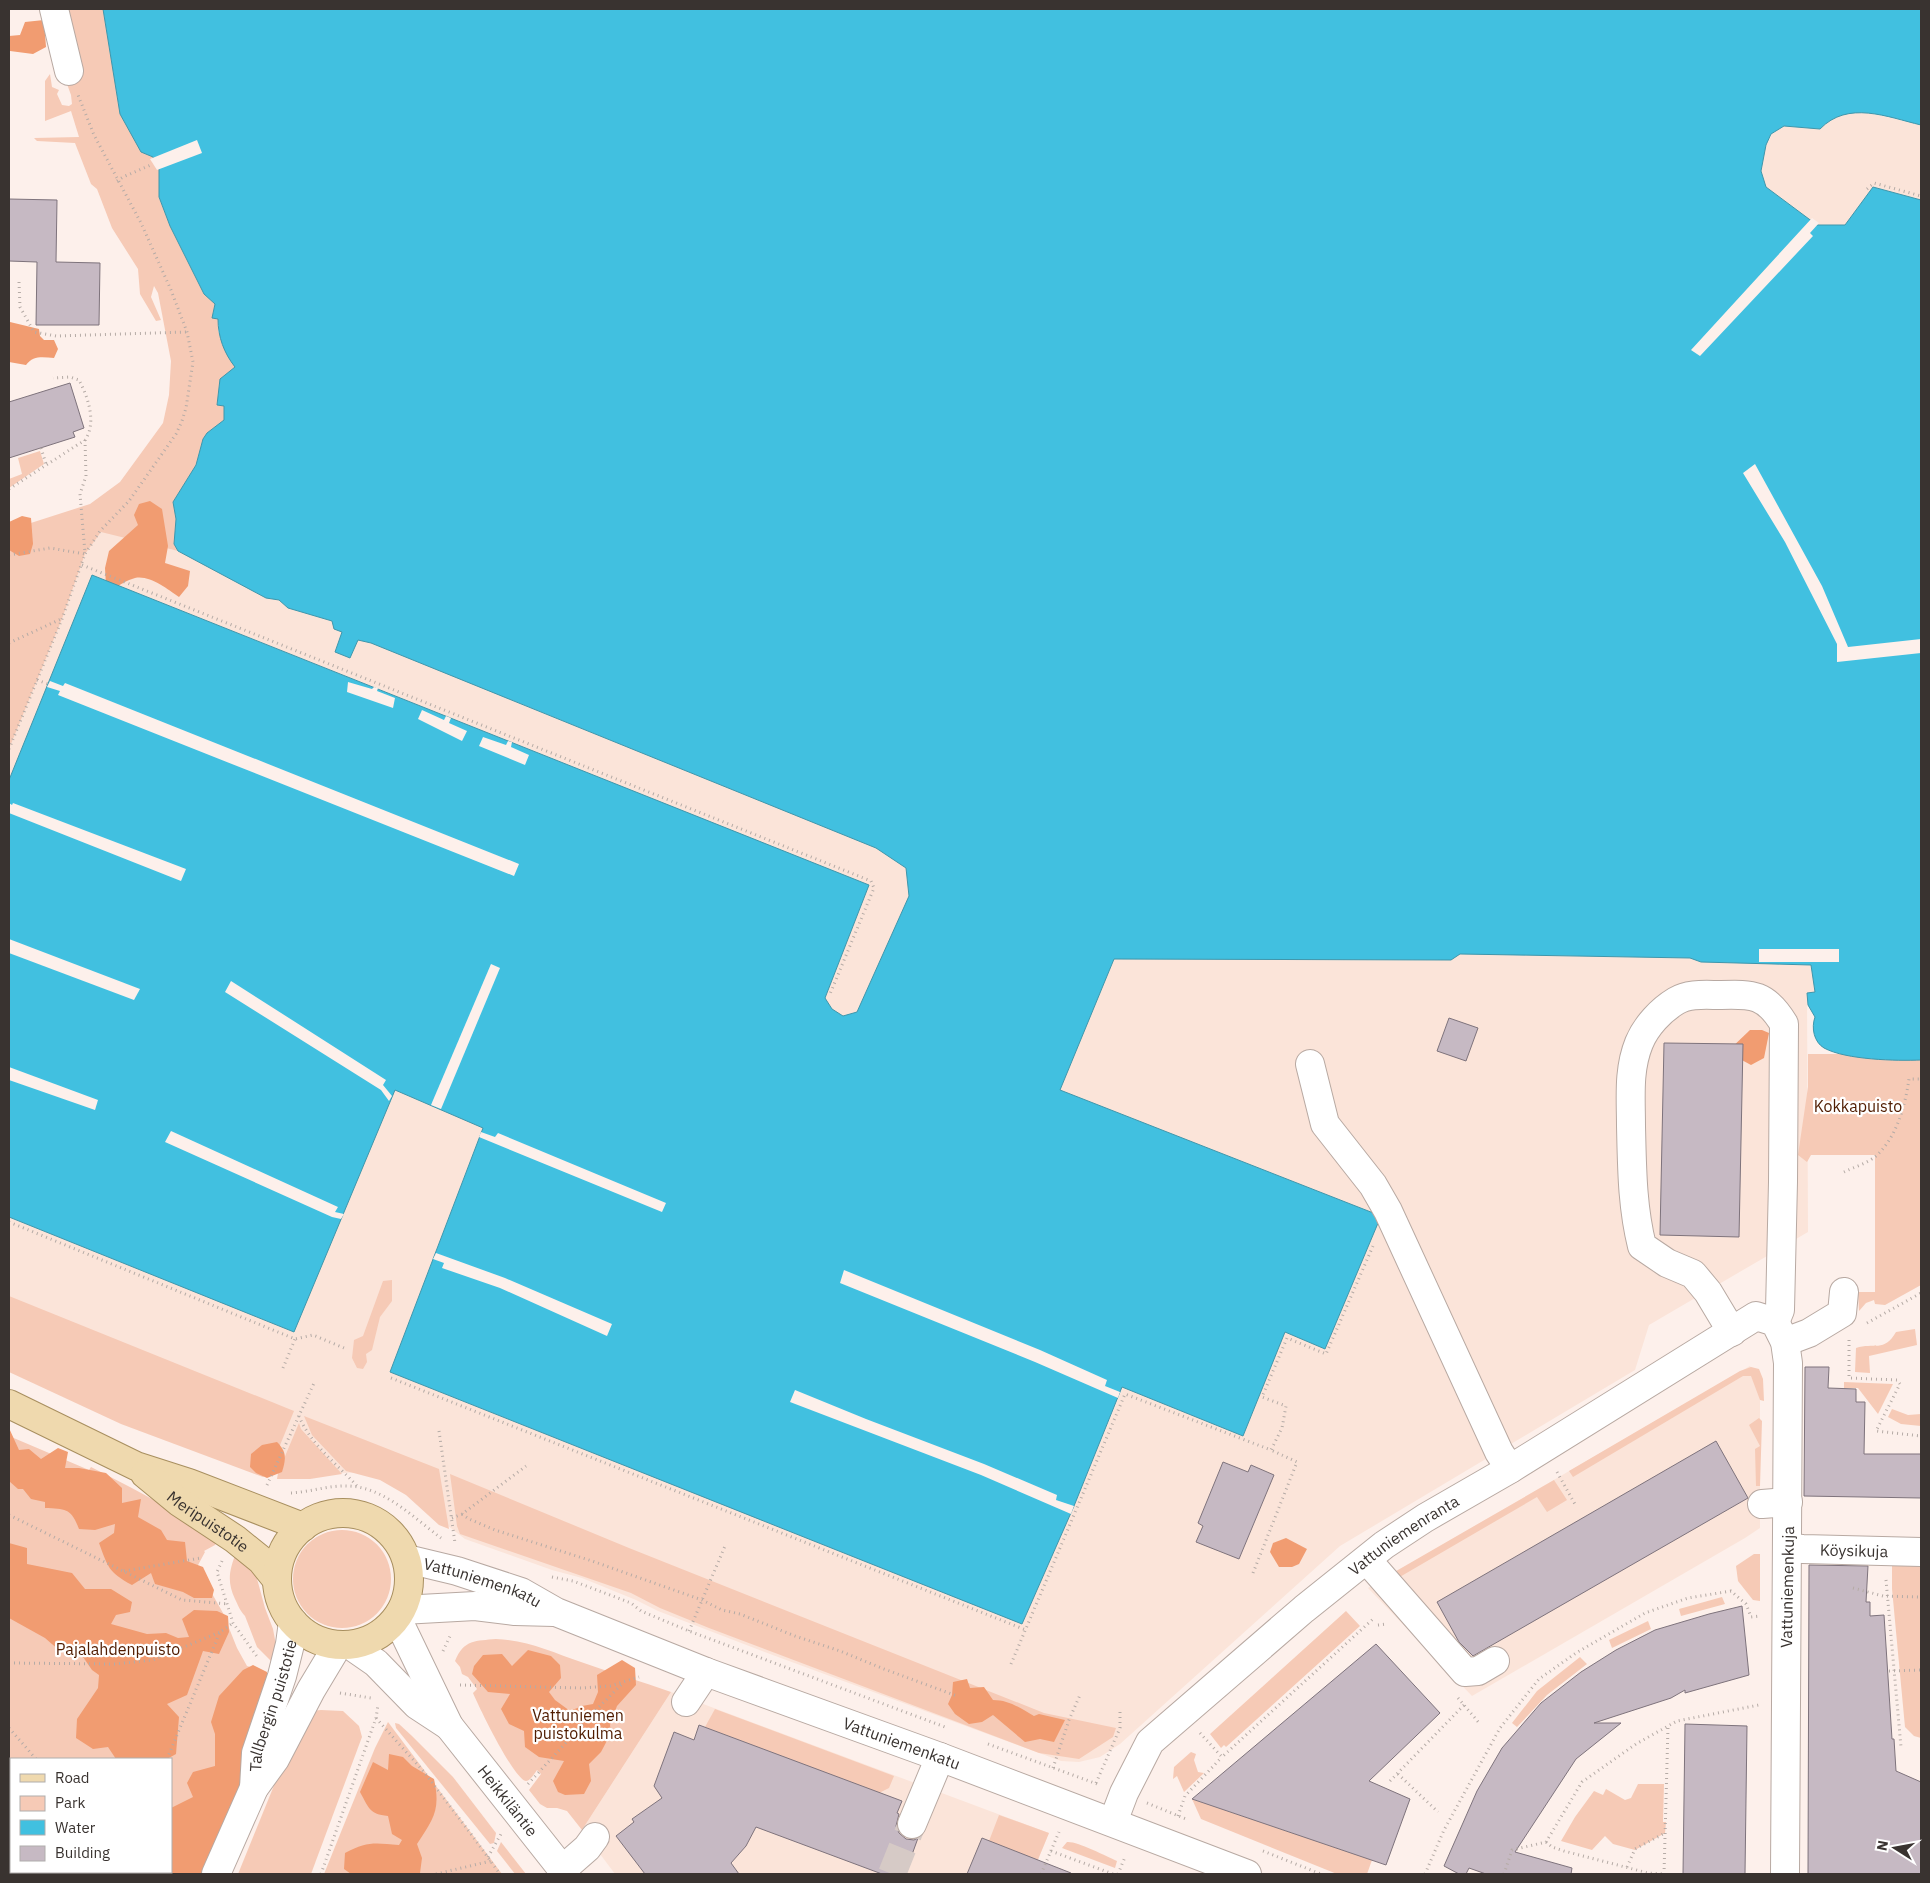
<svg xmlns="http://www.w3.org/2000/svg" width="1930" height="1883" viewBox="0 0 1930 1883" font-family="'IBM Plex Sans',sans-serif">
	<rect width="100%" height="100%" fill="#fdf0eb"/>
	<g fill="#fbe4d9">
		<path d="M1865,112L1921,125V200L1873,187L1845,225H1817L1766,187L1761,171L1765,149L1772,134L1784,126L1820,129L1829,120L1842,114Z"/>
		<path d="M101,531L178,551L266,598L279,600L288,608L332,621L342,632L335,652L350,658L358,640L371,643L876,848L906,868L909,896L857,1012L843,1016L832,1009L825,998L869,885L92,575L9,780V749L62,619L85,554Z"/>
		<path d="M1460,954L1690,958L1702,962L1811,965L1815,992L1807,993L1808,1232L1649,1325L1635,1370L1340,1546L1120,1744L1100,1757L1079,1762L1061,1761L770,1654L658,1611L636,1600L582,1578L552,1570L465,1539L395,1485L359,1472L303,1476L9,1359V1217L294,1332L394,1090L483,1127L390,1372L1074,1506L1123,1387L1243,1436L1285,1332L1325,1349L1380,1216L1060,1090L1114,959L1451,960Z"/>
		<path d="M1750,1366L1760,1382V1528L1745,1538L1472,1696L1368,1588Z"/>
		<path d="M671,1692L1049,1833L1032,1874H615L582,1830Z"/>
	</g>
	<g fill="#f6cab6" fill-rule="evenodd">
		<path d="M55,9H103L120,114L141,151L153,157L159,169V198L170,226L204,294L215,304L213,313L218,319V331L235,367L220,380L217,404L224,405V420L207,433L203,439L196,465L173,502L176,519L174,544L178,551L101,532L85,554L62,619L9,749V530L90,504L120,482L163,423L169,395L171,361L158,293L154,286L151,297L161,320L156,321L140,294L138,269L112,228L97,189L91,184L75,143L37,141L34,138L79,137L71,111L45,121V81L50,74L52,87L59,90L57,94L62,105L69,106L72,104L71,95L63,73Z"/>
		<path d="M40,451L44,464L9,488V479L22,474L18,458Z"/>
		<path d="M1808,1054H1842L1871,1059L1921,1060V1285L1885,1305L1875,1304L1874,1300L1866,1303L1859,1311L1858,1292H1875V1155H1811L1807,1162L1798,1155L1808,1087Z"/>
		<path d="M392,1280V1301L380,1317L372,1350L366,1354L367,1362L363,1369L357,1368L352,1358L354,1340L363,1336L383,1281Z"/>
		<path d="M9,1296L294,1411L269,1472L263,1477L121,1424L9,1372Z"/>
		<path d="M1915,1329L1917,1345L1869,1356L1870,1373L1855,1372L1856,1348C1874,1342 1884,1353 1896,1332Z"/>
		<path d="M1751,1367L1759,1369L1763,1379L1764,1401L1760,1400L1751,1376H1743L1573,1477L1569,1471L1740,1371Z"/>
		<path d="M1844,1382L1893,1384L1878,1414L1858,1388H1844Z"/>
		<path d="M1892,1409L1908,1415L1921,1414V1426L1901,1424L1888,1417Z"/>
		<path d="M304,1416L439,1469L449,1529L439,1525L406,1495L380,1480L346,1471L312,1435Z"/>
		<path d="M1759,1418L1762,1421L1760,1486H1756L1755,1449L1760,1446L1749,1425Z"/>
		<path d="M299,1423L301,1429L342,1474L310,1479H277L278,1473Z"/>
		<path d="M9,1436L89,1470L91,1467C135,1489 177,1512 219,1539L215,1545L204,1551L205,1552L197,1567L223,1613L237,1648L247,1666L258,1669L195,1874H9ZM11,1759H171V1872H11Z"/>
		<path d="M450,1474L629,1548L1044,1713L1116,1728L1113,1737L1079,1759L1039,1753L709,1628L660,1608L631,1593L460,1534L457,1526Z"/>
		<path d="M1554,1480L1567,1500L1547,1512L1537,1497L1398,1578L1391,1574Z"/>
		<circle cx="342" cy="1579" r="49"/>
		<path d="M236,1553H239L256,1575L265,1608L273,1629L276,1645L273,1663L257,1647L245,1616C240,1611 238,1605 235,1599C227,1582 229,1571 236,1553Z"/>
		<path d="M1754,1554H1760V1601L1753,1600L1738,1581L1736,1566Z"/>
		<path d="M1892,1563H1921V1738L1914,1736L1905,1727L1892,1589Z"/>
		<path d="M1722,1597L1725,1604L1681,1616L1679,1609Z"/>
		<path d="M1346,1611L1360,1626L1226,1747L1224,1745L1221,1748L1210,1734Z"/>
		<path d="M1648,1621L1651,1629L1612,1648L1609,1640Z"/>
		<path d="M496,1639C527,1640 552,1652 581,1662C611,1673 641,1681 671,1692L582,1830L567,1811L557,1808H547L540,1804L529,1790L541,1774L537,1770C535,1773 530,1781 526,1781C514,1780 478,1705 473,1693L477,1689L468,1677L462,1674L460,1667L455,1661C464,1639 476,1641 496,1639Z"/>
		<path d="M1580,1657L1587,1664L1547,1695L1517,1727L1512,1723L1537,1691Z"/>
		<path d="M715,1709L894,1776L889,1788L879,1793L705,1727Z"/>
		<path d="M321,1710L343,1711L359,1726L362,1737L311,1874H238L286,1756L311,1711Z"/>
		<path d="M388,1722L502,1874H324L375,1748Z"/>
		<path d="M395,1723L399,1724L412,1736L453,1777L496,1833L494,1843L490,1844L396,1728Z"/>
		<path d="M1191,1752L1196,1754L1194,1760L1198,1772L1204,1773L1184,1792L1177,1776L1173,1779L1174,1767Z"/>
		<path d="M1638,1784H1664L1663,1822H1666L1665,1833L1635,1850L1613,1844L1605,1836L1592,1850L1561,1841L1575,1817L1594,1791L1603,1795L1606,1789L1625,1800L1631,1798Z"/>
		<path d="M1192,1799L1372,1860L1367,1874H1337L1201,1819Z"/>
		<path d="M999,1815L1049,1833L1032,1874H1017L1024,1855L989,1841Z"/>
		<path d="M501,1842L526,1874H515L497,1851Z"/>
		<path d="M1067,1842C1077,1841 1106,1856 1117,1861L1115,1868L1062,1848Z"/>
	</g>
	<g fill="#f19c71">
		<path d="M44,20L46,47L33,54L10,51L9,49V36L20,35L25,22Z"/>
		<path d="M10,322L39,329L40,336L44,340H54L58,349L54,358C43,357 33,355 26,365L9,362Z"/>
		<path d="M150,501L162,509L168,546L165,563L190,571L188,586L179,597C167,589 150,575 135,578C127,580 120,585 113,589L106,586L105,568L109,551L138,525L134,515L139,504Z"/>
		<path d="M22,516L31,518L33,544L30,554L19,556L9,550V522Z"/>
		<path d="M1750,1030H1762L1769,1033L1764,1058L1751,1065L1727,1052Z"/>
		<path d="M9,1428L19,1450L29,1449L41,1459L58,1448L68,1452L65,1468H79L106,1473L122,1488V1503L141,1499L138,1517L161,1530L167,1540L185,1542L187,1561L203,1567L214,1590L212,1598H194L183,1592L155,1584L151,1573L132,1585C108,1572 108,1567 99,1543L114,1533L115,1524L95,1530L79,1529C71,1508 66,1509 45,1508V1502L31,1499L23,1489H18L9,1481Z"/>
		<path d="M277,1442C287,1452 286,1459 282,1472L267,1478L256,1473L250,1467L251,1454L262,1445Z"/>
		<path d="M1286,1538L1307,1549L1299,1564L1292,1567H1279L1270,1552L1273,1543Z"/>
		<path d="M9,1543L27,1548V1564L72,1573L85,1589H111L132,1602L130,1612L116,1615L111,1624L147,1634L166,1633L178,1638L189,1637L182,1619L194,1610L217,1611L228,1616L229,1632L219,1654L203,1651L187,1695L167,1704L179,1717L176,1754L167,1759H116L108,1747L93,1749L76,1738L77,1719L98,1688L99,1675L92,1670L81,1654L60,1651L45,1638L9,1618Z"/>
		<path d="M528,1650L551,1656L560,1665L561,1678L549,1692L555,1700L570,1711L582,1706L593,1704L598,1692L597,1675L622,1660L635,1668L636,1685L617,1706L610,1725L611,1733L601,1752L589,1764L591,1781L584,1794L565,1795L558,1792L553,1781L564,1761L539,1757L525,1747L524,1731L509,1724L501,1709L510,1694L488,1692L472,1674L474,1666L483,1655L502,1654L512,1666Z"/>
		<path d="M253,1665L267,1672L271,1692L218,1874H157L158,1872H171V1808L193,1797L187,1783L193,1772L215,1766V1734L211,1722L219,1696L243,1670Z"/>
		<path d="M967,1679L970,1688L984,1687L993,1700C1009,1700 1020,1708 1034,1716L1039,1714L1065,1720L1054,1742L1040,1739L1025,1742L993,1715L982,1722L969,1724L955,1714L948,1704L952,1695L953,1682Z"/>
		<path d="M389,1754L403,1757L412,1766L434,1779C441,1811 433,1819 417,1844L422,1858L420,1873L351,1874L344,1869L345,1853C367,1841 375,1843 399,1845L402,1840L392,1834L388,1816C369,1814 369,1808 360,1792L373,1762L388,1770Z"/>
		<path d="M25,1872H98L101,1874H23Z"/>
	</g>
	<path fill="#41c0e0" stroke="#3f96ab" d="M103,9H1921V125C1887,117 1848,100 1820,129L1784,126L1771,134L1766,145L1761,171L1766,187L1817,225H1845L1873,187L1921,200V1060C1897,1061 1846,1060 1824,1048C1814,1042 1811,1028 1815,1017L1808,1005L1807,993L1815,992L1811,965L1701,962L1690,958L1460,954L1451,960L1114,959L1060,1090L1381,1216L1325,1349L1285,1332L1243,1436L1122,1387L1074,1506L1022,1624L390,1372L483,1128L395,1090L294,1332L9,1217V780L92,575L869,885L825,998L832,1009L843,1016L857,1012L909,896L906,868L876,848L371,643L358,640L350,658L335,652L342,632L334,629L332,621L288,608L279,600L266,598L178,551L174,544L176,519L173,502L196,465L203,439L207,433L224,420V406L217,405L220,379L235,367C224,353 218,337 218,319L212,318L215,304L204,294L170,226L159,197V169L153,157L141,152L120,114Z"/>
	<g fill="#fdf0eb">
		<path d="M197,140L202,153L157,170L150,159Z"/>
		<path d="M1812,218L1819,223L1810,233L1813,236L1700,356L1691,350Z"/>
		<path d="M1755,464L1822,586L1848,647L1921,639V653L1837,662V644L1785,542L1743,473Z"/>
		<path d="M50,681L63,686L65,683L519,864L514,876L58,695L60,691L47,687Z"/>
		<path d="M348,682L372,689L374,687L378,688L377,691L395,698L393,708L347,692Z"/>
		<path d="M422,710L444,720L446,716L451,718L449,723L467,731L462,741L418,719Z"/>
		<path d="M483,737L506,745L508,741L512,742L511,747L529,755L525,765L479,746Z"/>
		<path d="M9,803L12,805L13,803L186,869L181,881L9,813Z"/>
		<path d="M9,939L140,989L134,1000L9,953Z"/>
		<rect x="1759" y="949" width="80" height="13"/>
		<path d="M491,964L500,968L441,1109L431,1105Z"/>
		<path d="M231,981L386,1080L383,1085L392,1096L389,1101L381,1090L225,992Z"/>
		<path d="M9,1067L98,1100L95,1110L9,1080Z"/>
		<path d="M171,1131L338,1207L335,1212L344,1214L341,1219L332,1217L165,1142Z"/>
		<path d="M481,1132L495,1137L498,1133L666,1203L662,1212L479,1137Z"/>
		<path d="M436,1253L505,1278L612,1324L607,1336L500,1288L442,1268L444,1263L433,1259Z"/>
		<path d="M844,1270L1040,1350L1107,1380L1105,1386L1120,1392L1118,1398L1035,1362L840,1283Z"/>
		<path d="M795,1390L866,1419L984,1464L1057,1495L1056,1500L1074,1506L1071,1514L981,1475L790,1402Z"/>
	</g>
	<g fill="#c6b9c3" stroke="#7e737c">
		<path d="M9,199L57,200L56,262L100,263L99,325H36L37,262L9,261Z"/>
		<path d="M70,383L84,428L73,432L75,437L9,458V402Z"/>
		<path d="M1449,1018L1478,1028L1466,1061L1437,1051Z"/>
		<path d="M1664,1043L1743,1044L1739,1237L1660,1235Z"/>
		<path d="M1805,1367H1829L1828,1388L1856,1389V1402H1865L1864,1454H1921V1498L1804,1496Z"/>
		<path d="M1716,1441L1748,1498L1473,1656L1459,1642L1437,1602Z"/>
		<path d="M1223,1462L1248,1472L1251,1465L1274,1475L1239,1559L1196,1542L1203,1526L1198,1523Z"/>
		<path d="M1809,1565L1868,1566L1866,1602H1870V1616L1884,1615L1892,1739H1894L1896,1771L1921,1782V1874H1808Z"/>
		<path d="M1742,1606L1749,1675L1685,1693V1690L1671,1698L1594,1723H1621L1576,1759L1515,1852L1572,1868L1571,1874H1486L1469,1868L1466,1874H1459L1444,1866L1477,1791L1502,1748L1541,1703L1581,1672L1616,1650L1655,1630L1709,1614Z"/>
		<path d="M1376,1644L1440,1713L1369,1781L1410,1799L1386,1865L1192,1799Z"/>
		<path d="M1685,1724L1747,1726L1745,1874H1683Z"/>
		<path d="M699,1725L902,1801L897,1813L899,1814L896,1826L899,1833L906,1839L914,1840L918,1838L905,1874H882L756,1827L746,1846L731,1863L739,1874H645L616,1836L634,1822L632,1819L662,1798L654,1786L674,1732L694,1740Z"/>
		<path d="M982,1838L1071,1873V1874H967Z"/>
	</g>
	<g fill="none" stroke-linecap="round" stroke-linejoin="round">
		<path stroke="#d6cac6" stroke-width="28" stroke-dasharray="28 14" stroke-linecap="butt" d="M892,1874L912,1824"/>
		<defs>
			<g id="minor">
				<path d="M54,9L69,71"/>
				<path d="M1310,1064L1325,1124L1373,1185L1388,1211L1499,1452L1510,1469"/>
				<path d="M1732,1332L1708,1292L1693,1274L1667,1263L1642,1246C1632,1206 1632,1167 1631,1126C1631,1098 1628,1070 1639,1043C1646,1026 1661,1010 1676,1001C1689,993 1706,995 1721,995C1753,994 1766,994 1784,1024L1783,1182L1780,1310L1775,1322"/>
				<path d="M1785,1342L1809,1333L1842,1313L1844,1292"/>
				<path d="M1762,1504L1788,1502"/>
				<path id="s1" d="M1788,1548L1803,1549L1921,1552"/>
				<path id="s2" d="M407,1559L457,1571L521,1592L556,1612L706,1672L940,1757L1247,1874"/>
				<path d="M1367,1560L1465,1672L1478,1671L1495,1661"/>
				<path d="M402,1610L475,1606L515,1611L554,1612"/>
				<path id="s3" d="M397,1618L449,1726L566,1874"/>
				<path d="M350,1645L376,1663L417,1705L449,1726"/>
				<path d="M686,1702L706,1672"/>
				<path id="s4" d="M254,1788L256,1753L282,1676L290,1644L293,1622"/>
				<path id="s5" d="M1113,1822L1124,1793L1150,1742L1304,1609L1384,1545L1425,1518L1510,1469L1756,1316L1775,1322L1785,1342L1788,1363L1785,1874"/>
				<path d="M912,1824L940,1757"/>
				<path d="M563,1869L587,1848L595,1837"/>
				<path d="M216,1874L254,1788L275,1759L311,1690L338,1645"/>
			</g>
			<g id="major">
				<path d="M9,1404L136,1466L189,1483L303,1527"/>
				<path id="s6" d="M145,1474L179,1502L235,1539L261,1560L277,1580"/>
				<circle cx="343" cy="1579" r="66"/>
			</g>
		</defs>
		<use href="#minor" stroke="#b8a9a2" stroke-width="30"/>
		<use href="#major" stroke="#a88f5f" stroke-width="30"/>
		<g stroke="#b5aba6" stroke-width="3" stroke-dasharray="1 4" stroke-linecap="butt">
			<path d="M117,181L123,177L153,164"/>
			<path d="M1867,189L1874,183L1921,196"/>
			<path d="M19,282L20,307L34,332L56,336L187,332"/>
			<path d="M85,440L86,476L80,494L85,553"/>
			<path d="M41,448L46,464"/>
			<path d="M9,489L85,440C97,423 88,397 79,380L70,377L53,378"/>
			<path d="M9,555L50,548L85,554"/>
			<path d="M82,565L871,881L874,888L830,994"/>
			<path d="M9,643L61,619"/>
			<path d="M37,680L48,684"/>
			<path d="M9,749L62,619L85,554L100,531L129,501L176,434L182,421L186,408L193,362L187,332L171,290L141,223L94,135L78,95"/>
			<path d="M1844,1172C1854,1167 1868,1163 1876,1156C1897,1137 1905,1106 1909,1079H1921"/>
			<path d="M9,1222L295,1339L313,1335L344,1348"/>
			<path d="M1867,1323L1921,1293"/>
			<path d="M1849,1340V1378L1897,1380L1900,1384L1876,1431L1921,1436"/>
			<path d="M283,1368L295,1339"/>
			<path d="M391,1378L1026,1630"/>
			<path d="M299,1416C310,1444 338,1465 358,1487"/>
			<path d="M439,1431L455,1543"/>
			<path d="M1557,1472L1576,1506"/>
			<path d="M267,1485L315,1381"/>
			<path d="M291,1493C310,1492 330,1485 348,1486C384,1487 414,1518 441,1538"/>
			<path d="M462,1514L469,1519L495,1530L592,1561L702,1600L722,1610L740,1614L795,1636L840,1651L884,1669L957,1696"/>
			<path d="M9,1515L182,1600L229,1604"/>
			<path d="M452,1518L462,1514L526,1466"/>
			<path d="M222,1561L217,1572L233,1623L258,1658"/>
			<path d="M124,1571L201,1558"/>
			<path d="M1253,1573L1297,1462L1271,1450"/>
			<path d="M552,1577L573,1581L631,1603L641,1611L689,1631L945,1727"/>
			<path d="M1886,1580L1901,1747"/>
			<path d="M1853,1588L1883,1596L1921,1597"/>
			<path d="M1378,1625L1387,1624"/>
			<path d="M689,1631L725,1546"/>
			<path d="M443,1651L451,1634"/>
			<path d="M9,1663L115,1664L153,1660L220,1632"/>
			<path d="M1011,1664L1125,1394L1271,1450L1282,1428L1286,1406L1262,1397L1287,1338L1326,1354L1373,1246"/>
			<path d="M1889,1671L1921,1670"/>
			<path d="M460,1685L581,1688L610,1686L639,1677"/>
			<path d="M340,1693L371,1698"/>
			<path d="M1458,1698L1480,1724"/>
			<path d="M376,1718L424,1772L471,1834L500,1874"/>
			<path d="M9,1728L36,1759"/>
			<path d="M1200,1733L1222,1757L1373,1619"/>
			<path d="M988,1744L1100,1785"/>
			<path d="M167,1759L220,1632L233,1623"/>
			<path d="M1053,1768L1069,1720L1080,1695"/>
			<path d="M1398,1774L1438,1812"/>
			<path d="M1390,1781L1464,1705"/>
			<path d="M1096,1783L1120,1728V1711"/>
			<path d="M528,1784L596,1710L623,1683"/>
			<path d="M1147,1803L1186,1819"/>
			<path d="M1178,1816L1185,1796L1222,1757"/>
			<path d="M1546,1842L1552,1847L1564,1851L1648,1873L1664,1874"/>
			<path d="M1051,1851L1113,1874"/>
			<path d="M1263,1851L1321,1874"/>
			<path d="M488,1857L501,1834"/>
			<path d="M1627,1867L1635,1849L1665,1833"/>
			<path d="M98,1872L99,1874"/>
			<path d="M120,1874L121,1872"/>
			<path d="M321,1874L376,1718L378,1705"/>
			<path d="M436,1874L491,1861"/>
			<path d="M1041,1874L1059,1832"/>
			<path d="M1118,1874L1125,1857"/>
			<path d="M1425,1874L1444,1830L1500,1728L1539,1679L1576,1653L1645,1613L1688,1598L1731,1591L1746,1604L1751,1617L1760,1616"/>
			<path d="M1504,1874L1512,1850L1546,1842L1582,1782L1636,1744L1677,1721L1759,1705"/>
			<path d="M1664,1874L1668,1726"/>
		</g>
		<use href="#minor" stroke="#fff" stroke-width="28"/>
		<use href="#major" stroke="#efd9ae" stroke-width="28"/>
	</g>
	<g text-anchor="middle" stroke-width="4.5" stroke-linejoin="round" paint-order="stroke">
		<g font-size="16" fill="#501c00" stroke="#fff">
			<text x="1858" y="1112">Kokkapuisto</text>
			<text x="118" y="1655">Pajalahdenpuisto</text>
			<text x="578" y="1721">Vattuniemen<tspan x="578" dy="18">puistokulma</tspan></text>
		</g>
		<g font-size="16" fill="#393330" stroke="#fff">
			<text dy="6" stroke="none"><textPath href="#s6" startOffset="79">Meripuistotie</textPath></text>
			<text dy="6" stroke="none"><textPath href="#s5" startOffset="416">Vattuniemenranta</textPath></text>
			<text dy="6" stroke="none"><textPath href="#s1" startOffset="66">Köysikuja</textPath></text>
			<text dy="6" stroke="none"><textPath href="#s2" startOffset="79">Vattuniemenkatu</textPath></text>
			<text transform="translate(1787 1587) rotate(-89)" y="6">Vattuniemenkuja</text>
			<text dy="6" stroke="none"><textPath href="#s4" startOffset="85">Tallbergin puistotie</textPath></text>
			<text dy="6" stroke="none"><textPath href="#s2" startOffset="529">Vattuniemenkatu</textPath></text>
			<text dy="6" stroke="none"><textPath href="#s3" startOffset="215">Heikkiläntie</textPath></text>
		</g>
	</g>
	<rect width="1930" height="1883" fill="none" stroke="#393330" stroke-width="20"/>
	<rect x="10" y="1758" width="162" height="115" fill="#ffffff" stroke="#b0adac"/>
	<rect x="20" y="1774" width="25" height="8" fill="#efd9ae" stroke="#b0adac"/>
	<text x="55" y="1783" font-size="15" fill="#393330">Road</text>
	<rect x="20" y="1796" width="25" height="15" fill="#f6cab6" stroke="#b0adac"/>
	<text x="55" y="1808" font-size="15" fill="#393330">Park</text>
	<rect x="20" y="1820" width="25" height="15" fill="#41c0e0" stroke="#b0adac"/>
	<text x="55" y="1833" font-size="15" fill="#393330">Water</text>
	<rect x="20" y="1846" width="25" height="15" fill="#c6b9c3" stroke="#b0adac"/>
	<text x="55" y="1858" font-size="15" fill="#393330">Building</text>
	<g transform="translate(1895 1848) rotate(281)" stroke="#ffffff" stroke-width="4" paint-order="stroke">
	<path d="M0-4L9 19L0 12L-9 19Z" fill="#393330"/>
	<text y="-8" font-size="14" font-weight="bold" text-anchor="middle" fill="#393330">N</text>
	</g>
</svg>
